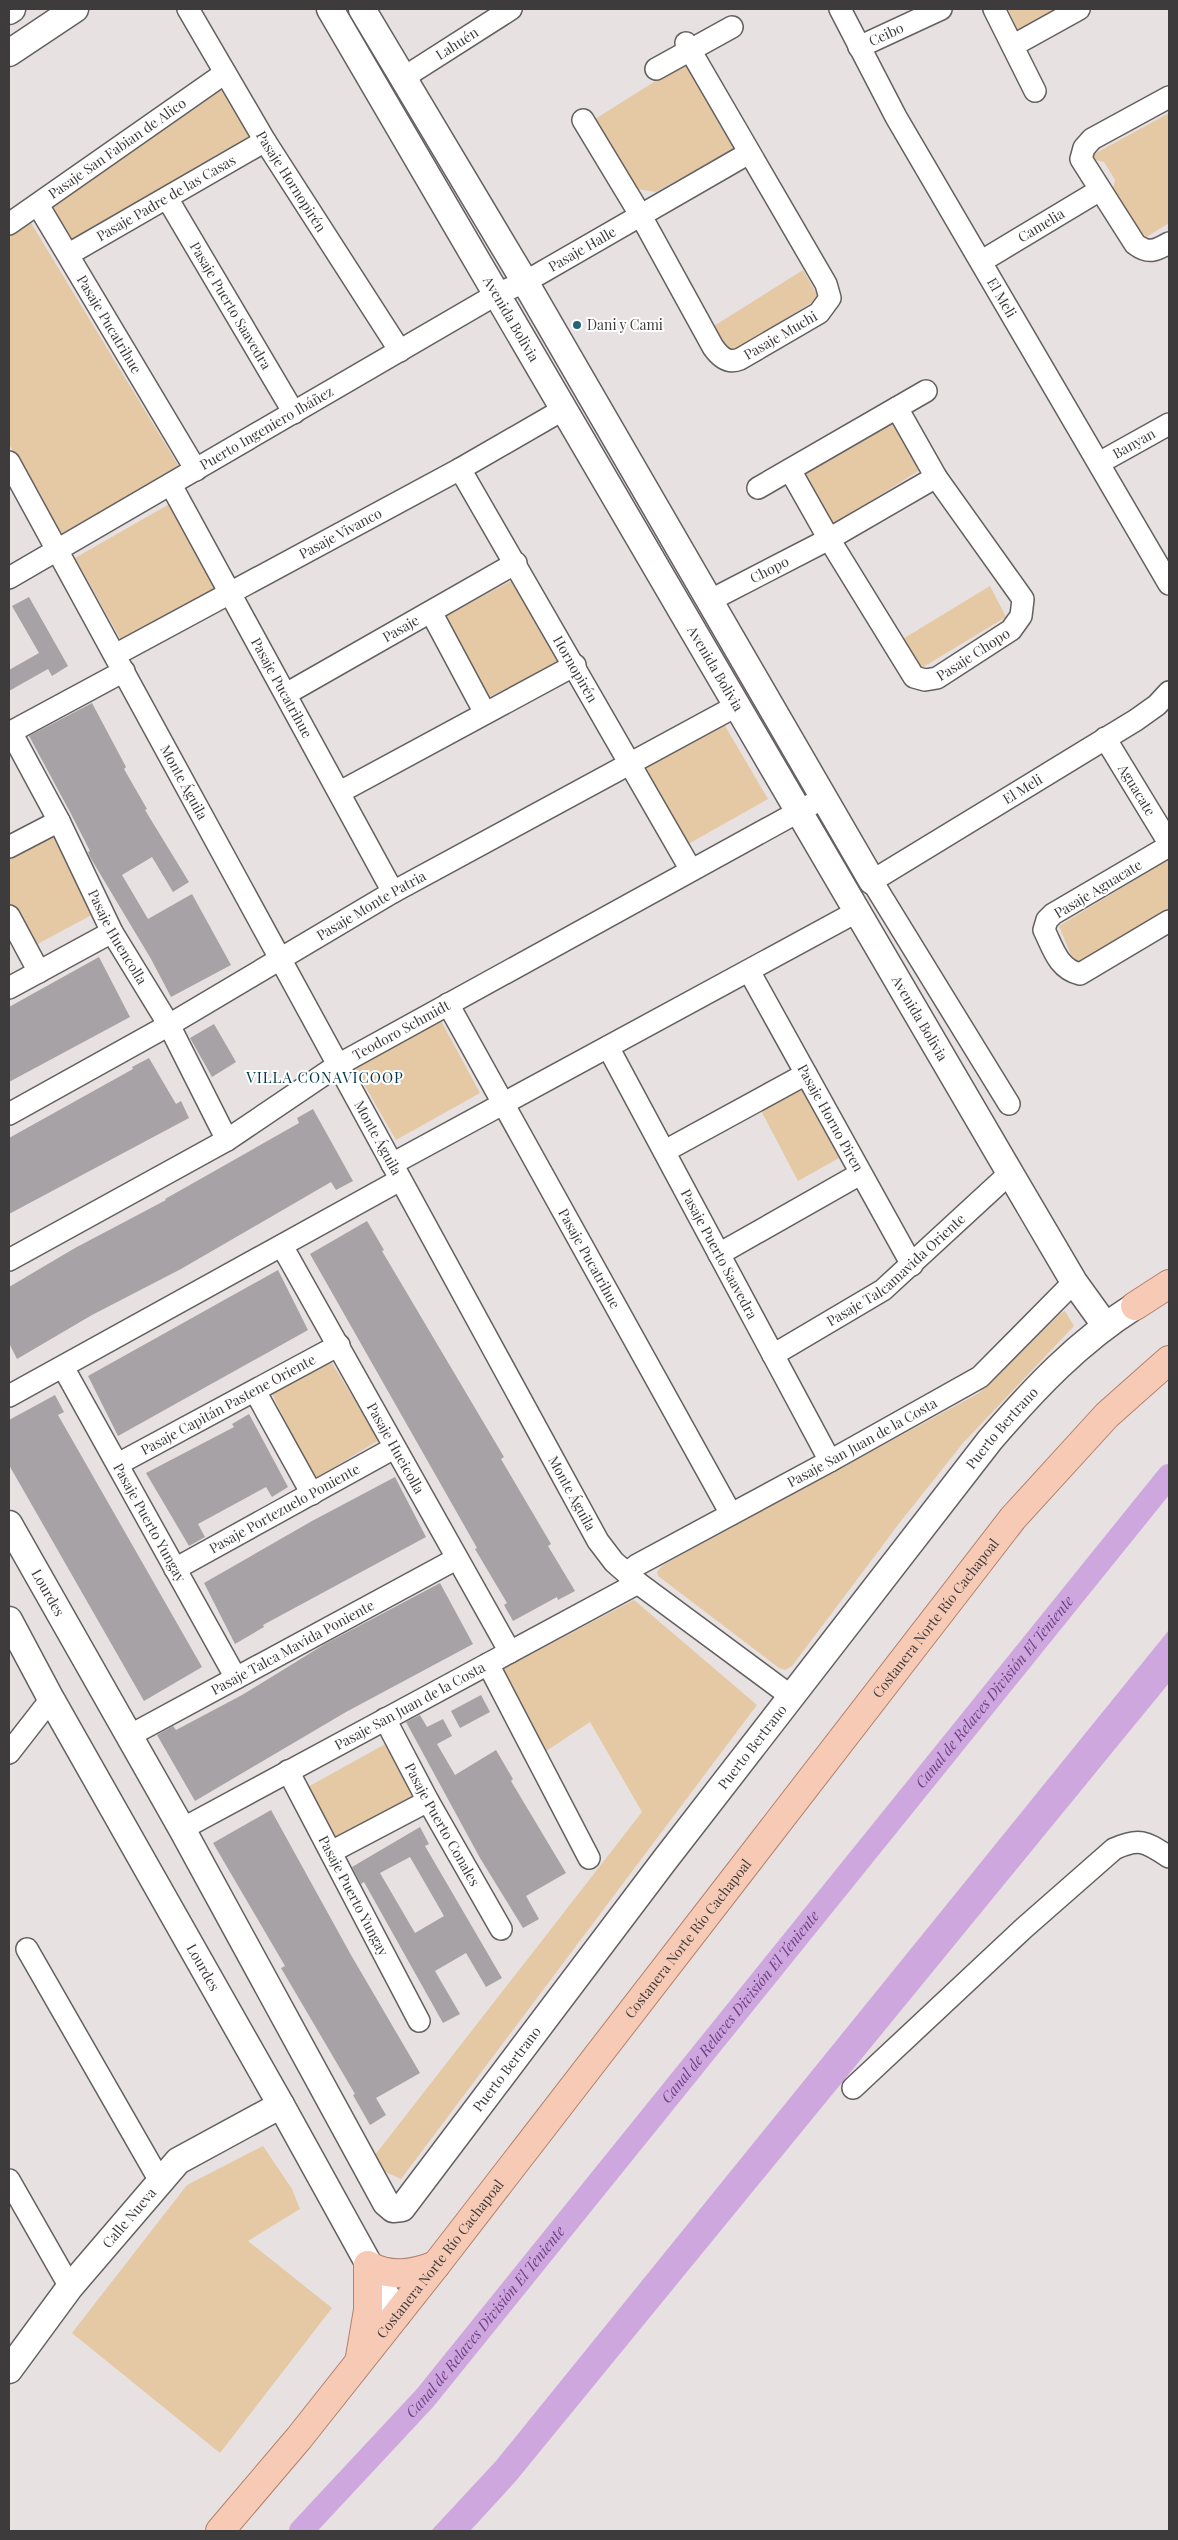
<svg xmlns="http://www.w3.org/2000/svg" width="1178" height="2540" viewBox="0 0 1178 2540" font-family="'Playfair Display',serif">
	<rect width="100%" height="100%" fill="#e7e1e1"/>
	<g fill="#e5c9a5">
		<path d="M1008,9H1067L1021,37Z"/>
		<path d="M684,63L737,147L656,192L631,188L592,121Z"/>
		<path d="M219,85L252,141L73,246L51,206Z"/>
		<path d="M1169,113V223L1137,243L1111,197L1115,180L1104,162L1087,158Z"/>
		<path d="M28,218L181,470L63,540L9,444V231Z"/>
		<path d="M803,270L819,298L730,353L714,326Z"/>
		<path d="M896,420L923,468L828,528L797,476Z"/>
		<path d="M173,502L219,588L122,642L75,558Z"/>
		<path d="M513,580L559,663L489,697L446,616Z"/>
		<path d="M990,586L1006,617L915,672L901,640Z"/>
		<path d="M721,719L768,799L683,847L636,763Z"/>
		<path d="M57,832L99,911L32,947L9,904V859Z"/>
		<path d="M1169,859V912L1077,970L1059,926Z"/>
		<path d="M439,1017L480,1093L396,1140L354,1067Z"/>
		<path d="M795,1079L839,1158L798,1181L758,1105Z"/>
		<path d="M1065,1311L1074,1326L963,1443L901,1521L792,1666L785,1670L779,1668L658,1576L657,1572L663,1565L979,1393L1060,1314Z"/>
		<path d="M327,1355L379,1440L313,1480L269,1387Z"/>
		<path d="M634,1600L757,1705L401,2179L381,2170L375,2155L642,1812L590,1722L543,1753L501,1670Z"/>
		<path d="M389,1742L419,1796L337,1843L306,1788Z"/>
		<path d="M263,2146L292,2189L300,2209L248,2241L332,2308L220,2453L72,2333L187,2185Z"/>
	</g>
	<path fill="#cea7df" d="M1169,1630V1683L515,2482L470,2531H431L496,2461Z"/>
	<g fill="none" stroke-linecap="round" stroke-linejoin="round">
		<path stroke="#cea7df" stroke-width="24" id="s1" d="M301,2531L425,2398L1169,1476"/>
	</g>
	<g fill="#a7a2a5" fill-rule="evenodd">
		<path d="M29,597L68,666L52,676L48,669L9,691V670L39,653L12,606Z"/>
		<path d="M92,703L126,767L124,769L147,809L145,810L189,882L173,892L152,857L122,875L148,919L192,894L231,965L171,997L151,959L90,857L88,852L90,851L70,812L29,736Z"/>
		<path d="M99,957L130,1017L9,1082V1007Z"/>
		<path d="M214,1024L236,1062L212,1077L190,1038Z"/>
		<path d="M149,1058L176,1104L181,1101L189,1118L9,1214V1138L133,1069L132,1067Z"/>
		<path d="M313,1109L353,1181L336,1190L331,1182L181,1269L92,1315L17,1359L9,1343V1287L75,1248L166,1200L165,1199L299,1123L297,1118Z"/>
		<path d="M367,1221L384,1250L382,1251L504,1457L501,1459L551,1544L548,1546L575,1591L558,1600L557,1597L513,1621L504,1605L507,1603L475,1549L477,1548L310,1254Z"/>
		<path d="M278,1270L308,1330L118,1436L88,1376Z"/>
		<path d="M55,1395L64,1412L58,1415L202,1667L144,1701L9,1465V1420Z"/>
		<path d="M249,1414L288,1487L272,1497L266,1487L198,1524L205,1537L189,1546L146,1473L234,1427L232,1424Z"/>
		<path d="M395,1477L426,1537L263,1625L264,1627L235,1644L204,1583L312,1521Z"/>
		<path d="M440,1583L473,1644L346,1712L195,1801L157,1735L173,1726L176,1730L242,1695L325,1644Z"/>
		<path d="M481,1695L490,1712L460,1728L451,1711Z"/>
		<path d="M420,1715L427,1727L443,1719L452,1736L437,1744L455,1775L496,1750L513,1779L511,1781L566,1873L526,1896L539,1919L523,1928L480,1858L406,1722Z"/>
		<path d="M271,1810L351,1955L420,2073L376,2098L386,2115L370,2125L353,2095L355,2094L281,1968L285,1966L213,1843Z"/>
		<path d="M420,1827L429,1844L425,1846L502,1978L486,1987L466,1953L435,1971L460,2014L443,2023L364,1882L361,1884L352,1867ZM410,1857L444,1916L415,1933L380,1873Z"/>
	</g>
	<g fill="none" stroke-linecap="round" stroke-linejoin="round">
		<defs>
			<g id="minor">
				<path id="s2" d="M188,9L265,141L400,351"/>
				<path id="s3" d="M840,9L896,117L1169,584"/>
				<path d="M994,9L1035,91"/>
				<path d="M1014,45L1079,9"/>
				<path id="s4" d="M859,47L941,9"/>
				<path d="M656,69L732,27"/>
				<path id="s5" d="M403,78L511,9"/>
				<path d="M1169,97L1092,139L1084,148L1081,159L1135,244C1148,254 1155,251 1169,243"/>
				<path id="s6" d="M583,120L641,216L713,347C720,357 728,364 740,359L819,313L830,298L826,284L686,43"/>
				<path id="s7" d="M167,198L294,413"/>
				<path id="s8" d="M38,205L196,470"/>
				<path id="s9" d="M9,224L225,73"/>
				<path id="s10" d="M69,254L265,141"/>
				<path id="s11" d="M982,261L1100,190"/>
				<path id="s12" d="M9,462L598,1541L614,1562L638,1583L792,1697"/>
				<path id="s13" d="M1099,463L1169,424"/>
				<path id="s14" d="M460,469L691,870"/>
				<path id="s15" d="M790,470L829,539L914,677L925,680L937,678L1011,630L1021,616L1023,599L936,477L897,408"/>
				<path id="s16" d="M171,485L393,892"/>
				<path d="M758,488L926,391"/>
				<path id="s17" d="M9,578L497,294L525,282L749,153"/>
				<path id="s18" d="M709,601L829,539L936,477"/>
				<path d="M431,612L485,713"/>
				<path id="s19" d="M115,655L460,469L564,409"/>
				<path id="s20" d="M286,694L516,563"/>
				<path id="s21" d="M11,732L59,821L112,932L169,1025L227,1140"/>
				<path d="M9,733L124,671"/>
				<path id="s22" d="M1105,738L1169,843"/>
				<path d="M340,792L575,665"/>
				<path d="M1169,846L1053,914L1047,920L1044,930C1053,948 1058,969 1080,974L1169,921"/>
				<path d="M9,847L59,821"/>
				<path d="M9,916L39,972"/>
				<path id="s23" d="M749,971L912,1265"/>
				<path d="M9,988L112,932"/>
				<path id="s24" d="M448,1004L731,1514"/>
				<path id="s25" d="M608,1047L830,1461"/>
				<path id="s26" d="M1009,1104L872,881L1136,720L1157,705L1169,692"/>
				<path id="s27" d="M9,1114L169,1025L393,892L738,705"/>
				<path d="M665,1151L806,1074"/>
				<path d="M392,1164L858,911"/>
				<path id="s28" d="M282,1246L510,1652"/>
				<path d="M719,1254L860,1174"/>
				<path id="s29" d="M9,1260L227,1140L338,1065L825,797"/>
				<path id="s30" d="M773,1355L883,1290L1010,1173"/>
				<path id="s31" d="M63,1367L236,1678"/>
				<path d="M255,1391L312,1494"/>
				<path d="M9,1396L400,1180"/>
				<path id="s32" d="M118,1464L339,1345"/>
				<path id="s33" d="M175,1569L394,1448"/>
				<path id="s34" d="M627,1573L637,1565L830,1461L980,1377L1074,1282"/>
				<path d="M488,1664L589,1858"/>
				<path id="s35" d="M385,1719L428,1801L501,1929"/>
				<path id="s36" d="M129,1736L456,1559"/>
				<path d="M9,1753L51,1699"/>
				<path id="s37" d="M288,1771L419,2021"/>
				<path id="s38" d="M182,1829L638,1583"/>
				<path d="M331,1852L428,1801"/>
				<path d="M27,1949L160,2181"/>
				<path d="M853,2088L1024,1928L1114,1849C1140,1837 1146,1842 1169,1857"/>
				<path d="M9,2180L70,2287"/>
			</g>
			<g id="tertiary">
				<path id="s39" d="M330,9L1010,1173L1074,1282L1105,1325"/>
				<path d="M362,9L525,282L872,881"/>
				<path d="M9,11L12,9"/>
				<path d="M9,53L75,9"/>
				<path id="s40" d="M9,1524L182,1829L386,2203L393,2209L402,2208L664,1861L990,1440C1034,1389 1078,1342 1135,1306"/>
				<path id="s41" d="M9,1620L51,1699L281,2105L397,2315"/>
				<path id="s42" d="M9,2370L70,2287L178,2161L281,2105"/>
			</g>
			<g id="primary">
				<path d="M1135,1306L1169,1284"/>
				<path d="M368,2265C390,2278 413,2274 436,2265"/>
				<path d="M360,2357L368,2310V2265"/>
				<path id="s43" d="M220,2531L299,2438L436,2265L1013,1518L1107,1415L1169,1360"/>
			</g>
		</defs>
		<use href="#minor" stroke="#656060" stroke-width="24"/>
		<use href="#tertiary" stroke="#656060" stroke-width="29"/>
		<use href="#primary" stroke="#b3816b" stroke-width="30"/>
		<use href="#minor" stroke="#fff" stroke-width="21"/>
		<use href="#tertiary" stroke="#fff" stroke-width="26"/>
		<use href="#primary" stroke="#f7cab6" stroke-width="28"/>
	</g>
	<circle fill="#26637a" stroke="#fff" stroke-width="2" cx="577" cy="325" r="5"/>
	<g text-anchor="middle" stroke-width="4" stroke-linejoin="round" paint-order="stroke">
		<g font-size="14" fill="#3d3b3b" stroke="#fff">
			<text dy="5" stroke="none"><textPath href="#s4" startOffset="30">Ceibo</textPath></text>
			<text dy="5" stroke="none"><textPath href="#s5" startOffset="64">Lahuén</textPath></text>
			<text dy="5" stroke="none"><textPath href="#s9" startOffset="132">Pasaje San Fabian de Alico</textPath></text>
			<text dy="5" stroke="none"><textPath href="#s2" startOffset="201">Pasaje Hornopirén</textPath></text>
			<text dy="5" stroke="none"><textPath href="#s10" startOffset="112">Pasaje Padre de las Casas</textPath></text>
			<text dy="5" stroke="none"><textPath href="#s11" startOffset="69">Camelia</textPath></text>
			<text dy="5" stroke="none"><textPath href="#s17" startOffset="661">Pasaje Halle</textPath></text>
			<text dy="5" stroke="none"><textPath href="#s3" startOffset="331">El Meli</textPath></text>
			<text dy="5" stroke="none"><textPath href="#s7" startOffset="125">Pasaje Puerto Saavedra</textPath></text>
			<text dy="5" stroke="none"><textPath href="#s39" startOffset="359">Avenida Bolivia</textPath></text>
			<text dy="5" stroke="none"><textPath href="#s8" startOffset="139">Pasaje Pucatrihue</textPath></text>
			<text dy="5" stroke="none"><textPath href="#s6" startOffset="341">Pasaje Muchi</textPath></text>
			<text dy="5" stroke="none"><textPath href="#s17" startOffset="298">Puerto Ingeniero Ibáñez</textPath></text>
			<text dy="5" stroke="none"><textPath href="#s13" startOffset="40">Banyan</textPath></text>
			<text dy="5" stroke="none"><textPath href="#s19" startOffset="256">Pasaje Vivanco</textPath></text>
			<text dy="5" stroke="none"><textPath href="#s18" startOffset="68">Chopo</textPath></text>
			<text dy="5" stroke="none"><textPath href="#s20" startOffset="132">Pasaje</textPath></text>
			<text dy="5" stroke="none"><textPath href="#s15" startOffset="308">Pasaje Chopo</textPath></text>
			<text dy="5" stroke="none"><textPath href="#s39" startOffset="764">Avenida Bolivia</textPath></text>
			<text dy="5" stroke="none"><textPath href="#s14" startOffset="231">Hornopirén</textPath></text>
			<text dy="5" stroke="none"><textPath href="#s16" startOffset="231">Pasaje Pucatrihue</textPath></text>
			<text dy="5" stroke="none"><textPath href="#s12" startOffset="365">Monte Águila</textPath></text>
			<text dy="5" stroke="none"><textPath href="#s26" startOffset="438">El Meli</textPath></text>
			<text dy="5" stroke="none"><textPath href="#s22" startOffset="61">Aguacate</textPath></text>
			<text transform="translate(1098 889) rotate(-31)" y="5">Pasaje Aguacate</text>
			<text dy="5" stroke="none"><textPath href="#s27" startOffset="418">Pasaje Monte Patria</textPath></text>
			<text dy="5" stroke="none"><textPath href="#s21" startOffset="231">Pasaje Huencolla</textPath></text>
			<text dy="5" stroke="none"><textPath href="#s39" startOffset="1169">Avenida Bolivia</textPath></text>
			<text dy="5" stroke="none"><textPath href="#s29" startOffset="455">Teodoro Schmidt</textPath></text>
			<text dy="5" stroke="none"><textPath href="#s23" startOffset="168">Pasaje Horno Piren</textPath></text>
			<text dy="5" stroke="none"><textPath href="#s12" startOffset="770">Monte Águila</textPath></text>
			<text dy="5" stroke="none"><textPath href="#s25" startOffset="235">Pasaje Puerto Saavedra</textPath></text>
			<text dy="5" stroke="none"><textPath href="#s24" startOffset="291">Pasaje Pucatrihue</textPath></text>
			<text dy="5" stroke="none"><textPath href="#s30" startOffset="150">Pasaje Talcamavida Oriente</textPath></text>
			<text dy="5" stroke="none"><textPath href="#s32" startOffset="125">Pasaje Capitán Pastene Oriente</textPath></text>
			<text dy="5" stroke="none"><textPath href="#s40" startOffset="1779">Puerto Bertrano</textPath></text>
			<text dy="5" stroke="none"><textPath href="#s34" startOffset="269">Pasaje San Juan de la Costa</textPath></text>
			<text dy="5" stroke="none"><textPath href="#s28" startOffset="232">Pasaje Hueicolla</textPath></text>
			<text dy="5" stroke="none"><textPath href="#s12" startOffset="1175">Monte Águila</textPath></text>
			<text dy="5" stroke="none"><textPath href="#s33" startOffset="125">Pasaje Portezuelo Poniente</textPath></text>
			<text dy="5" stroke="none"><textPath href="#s31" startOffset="178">Pasaje Puerto Yungay</textPath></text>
			<text dy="5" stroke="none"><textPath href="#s40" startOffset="79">Lourdes</textPath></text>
			<text dy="5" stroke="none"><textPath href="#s43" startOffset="1160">Costanera Norte Río Cachapoal</textPath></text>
			<text dy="5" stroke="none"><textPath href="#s36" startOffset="186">Pasaje Talca Mavida Poniente</textPath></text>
			<text dy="5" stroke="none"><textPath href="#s38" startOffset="259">Pasaje San Juan de la Costa</textPath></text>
			<text dy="5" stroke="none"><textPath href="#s40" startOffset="1374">Puerto Bertrano</textPath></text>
			<text dy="5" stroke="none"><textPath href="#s35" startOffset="120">Pasaje Puerto Conales</textPath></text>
			<text dy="5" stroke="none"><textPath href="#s37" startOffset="141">Pasaje Puerto Yungay</textPath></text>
			<text dy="5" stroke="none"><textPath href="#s43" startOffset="755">Costanera Norte Río Cachapoal</textPath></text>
			<text dy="5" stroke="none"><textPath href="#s41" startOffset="398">Lourdes</textPath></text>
			<text dy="5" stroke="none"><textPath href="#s40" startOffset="969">Puerto Bertrano</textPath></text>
			<text dy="5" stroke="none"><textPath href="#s42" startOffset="194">Calle Nueva</textPath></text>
			<text dy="5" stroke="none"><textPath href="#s43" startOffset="350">Costanera Norte Río Cachapoal</textPath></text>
		</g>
		<g font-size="14" fill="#3d3b3b" stroke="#fff" text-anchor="start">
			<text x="587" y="330">Dani y Cami</text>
		</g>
		<g font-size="15" letter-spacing="1" fill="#003647" stroke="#fff">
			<text x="325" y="1083">VILLA CONAVICOOP</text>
		</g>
		<g font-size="15" font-style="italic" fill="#703f84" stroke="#fff">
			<text dy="5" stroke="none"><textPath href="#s1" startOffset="1089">Canal de Relaves División El Teniente</textPath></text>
			<text dy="5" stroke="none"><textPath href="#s1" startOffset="684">Canal de Relaves División El Teniente</textPath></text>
			<text dy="5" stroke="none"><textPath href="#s1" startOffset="279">Canal de Relaves División El Teniente</textPath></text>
		</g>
	</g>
	<rect width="1178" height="2540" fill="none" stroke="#3d3b3b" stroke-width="20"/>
</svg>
